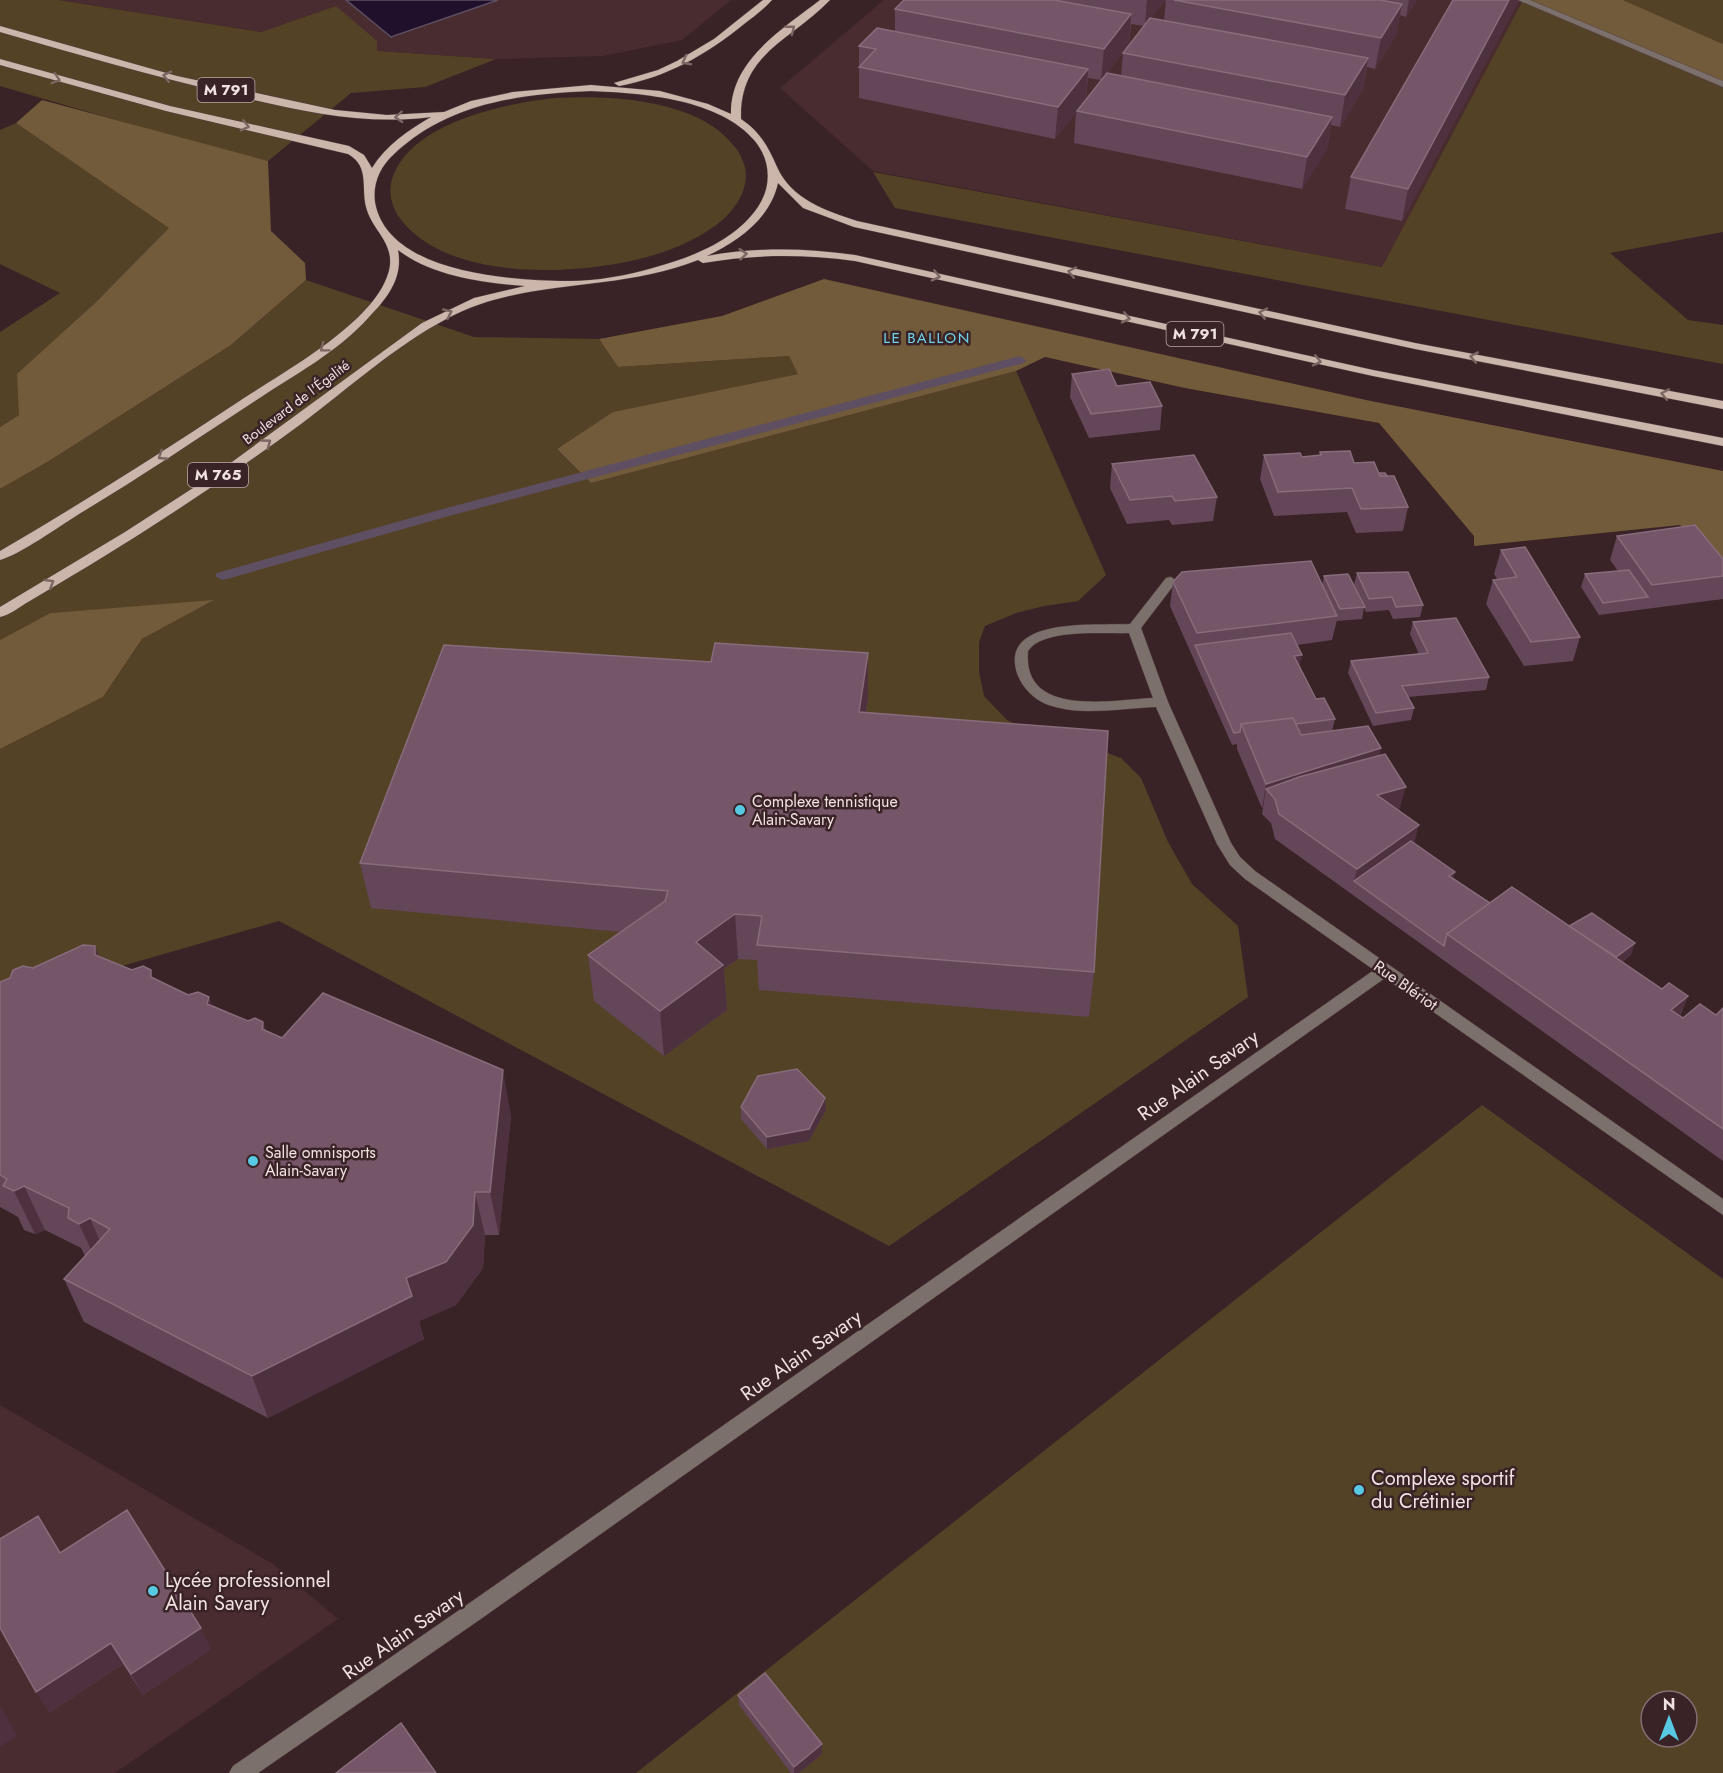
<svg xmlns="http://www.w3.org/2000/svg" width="1723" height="1773" viewBox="0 0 1723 1773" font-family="Jost,sans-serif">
	<rect width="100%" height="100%" fill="#3a2326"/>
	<g fill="#482c2f">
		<path d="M58,0H731L682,40L603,56L496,59L377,51L336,6L261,32Z"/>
		<path d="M884,0H1523L1382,267L873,171L780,88Z"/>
		<path d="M0,1405L273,1564L338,1619L115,1773H0Z"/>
	</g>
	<g fill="#544227" fill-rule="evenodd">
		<path d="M0,0H58L261,32L336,6L377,41V51L496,59L425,87L351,93L268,161L208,147L0,86Z"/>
		<path d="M1523,0L1723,84V232L1610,253L1688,320L1723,325V364L895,208L873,172L1382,267Z"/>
		<path d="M1623,0H1723V44Z"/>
		<path d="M556,98C610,95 698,99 734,146C743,157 748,170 745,184C738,218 698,239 669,250C599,276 454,286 402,221C392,209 388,194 392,179C410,122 506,103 556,98Z"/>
		<path d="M16,123L170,228L90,308L19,415L0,427V332L60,293L0,264V130Z"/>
		<path d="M306,280L474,337L599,339L618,367L789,356L799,374L614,412L557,449L591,483L1016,371L1106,575L1078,601L1044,606L1016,613L985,626L979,642V672L984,696L1007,720L1048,740L1091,747L1121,758L1141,778L1168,842L1192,884L1238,926L1248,997L889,1246L279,921L0,1001V749L103,697L142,639L212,601L50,613L0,640V489L49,461L231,345Z"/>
		<path d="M1482,1105L1723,1279V1773H636ZM1651,1701H1687V1737H1651Z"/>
	</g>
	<g fill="#725b3a">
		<path d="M1522,0H1623L1723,44V84Z"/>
		<path d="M42,100L268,161L271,231L305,263L306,280L231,345L49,461L0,489V427L19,415L17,374L94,304L169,228L16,123Z"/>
		<path d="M824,279L1366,400L1723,471V573L1680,525L1474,546V536L1379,423L1185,388L1045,357L1016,371L591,483L557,449L613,412L798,374L789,356L618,367L599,339L722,316Z"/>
		<path d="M214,600L142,639L103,697L0,749V640L50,613Z"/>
	</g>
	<path fill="#20102b" stroke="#5e4f62" stroke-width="1.5" d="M346,0H498L391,37Z"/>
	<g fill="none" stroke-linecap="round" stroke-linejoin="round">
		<path fill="#5e4f62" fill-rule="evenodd" d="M1020,356L1026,360L1024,363L449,516L227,579L222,580L215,576L217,573L439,510Z"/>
		<defs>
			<g id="minor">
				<path d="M1518,0H1530L1723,81V87Z"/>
				<path d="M1171,577L1177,581L1141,628L1168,702L1231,843L1240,857L1255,871L1723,1199V1215L1385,978L485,1616L258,1773H229L233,1766L471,1602L1374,970L1245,879L1230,865L1217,844L1156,707C1123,708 1084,716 1052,706C1036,702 1022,688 1017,673C999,616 1097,626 1130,624L1166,578ZM1129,633L1153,698C1111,700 1022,718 1028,651C1043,628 1103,634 1129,633Z"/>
			</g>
			<g id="major">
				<path d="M763,0H772C764,9 753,17 744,24C706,55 667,77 619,86L614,83L658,70L677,61L714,39Z"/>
				<path d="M820,0H830C792,40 739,53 741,119C760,132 768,146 777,167C791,199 826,211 857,221L1415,343L1723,401V409L1415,349L854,227L803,208L778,183C770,219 738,241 707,256C756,247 805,248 855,255L1373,370L1723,438V446L1373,376L855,261C804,254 754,254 703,263L698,260C615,293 525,277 448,318C395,346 349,388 301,424C233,474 162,521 90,565C69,577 49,590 28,602C19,607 10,615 0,617V607L125,532L221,470L422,323L474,298L525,286C483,283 432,276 398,250C403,278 388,297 369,317C338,352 294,375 255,401C197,439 139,478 79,514C60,526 19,555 0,560V551C79,505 156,456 232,406C276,376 368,328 387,277C399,246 374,233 367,210C360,189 371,167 348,154L166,111L0,65V59L170,106L349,146L364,155L372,168C386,145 409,130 431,117C362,126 296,110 229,94C152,76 76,54 0,32V26L177,76L335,110L387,115L444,112L471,101L513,92L591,85L660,91L708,104L731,114C730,60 783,29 820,0ZM591,91C643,93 720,99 755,141C771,161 772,186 758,207C735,241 690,258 653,268C625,276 592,282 564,281C509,280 393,273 376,207C371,187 379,168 393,155C447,103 519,94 591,91Z"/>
			</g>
		</defs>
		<use href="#minor" stroke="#574144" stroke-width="1"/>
		<use href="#major" stroke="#574144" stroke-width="1"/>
		<use href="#minor" fill="#7b706b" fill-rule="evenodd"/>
		<use href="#major" fill="#ccb6ac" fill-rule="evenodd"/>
	</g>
	<g fill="#644659" fill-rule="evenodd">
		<path d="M904,0H1166L1151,18L1164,21L1166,0H1417L1406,17L1400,15L1396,35L1375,69L1367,67L1363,90L1340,127L1331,125L1327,149L1302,189L1074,143L1076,112L1055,139L859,98V46L895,32V9ZM1131,24L1144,26L1123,53L1121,76L1105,75L1129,45ZM1088,78L1101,80L1086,99Z"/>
		<path d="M1453,0H1518L1517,3L1402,221L1345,209L1351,177Z"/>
		<path d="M1072,374L1117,386L1162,406L1160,430L1089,438L1070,397Z"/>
		<path d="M1320,452L1354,463L1387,476L1408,507L1403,531L1356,533L1347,512L1274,516L1260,479L1264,455L1302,457L1319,456Z"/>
		<path d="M1112,464L1217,497L1213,521L1172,525L1169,520L1127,524L1110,488Z"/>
		<path d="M1617,536L1723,559V599L1599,615L1581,587L1585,574L1618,571L1610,560Z"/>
		<path d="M1501,550L1580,637L1573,661L1524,666L1486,604L1493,580L1497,579L1494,574Z"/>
		<path d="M1357,573L1423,605L1420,617L1393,619L1389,610L1366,612L1364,608L1362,619L1337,621V620L1332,640L1297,645L1299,667L1316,699L1335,719L1332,731L1381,748L1379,756L1399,811L1414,843L1453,879L1490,903L1569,926L1631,955L1622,962L1662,989L1688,996L1680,1016L1683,1018L1716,1015L1723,1008V1161L1275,839L1271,823L1262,814L1263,808H1262L1237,749V744L1232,745L1170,606L1173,582L1322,585L1324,576L1359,597L1354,585Z"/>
		<path d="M1413,622L1489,677L1486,690L1408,697L1414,708L1411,720L1373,726L1348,673L1351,661L1419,654L1410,634Z"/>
		<path d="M868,653V698L866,713L1094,972L1089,1017L759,990L757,960L738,959L724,969L727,1010L664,1056L594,1001L588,955L621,932L371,908L360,863L711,662Z"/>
		<path d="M99,956L155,979L248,1021L263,1022L265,1030L282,1038L511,1115L499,1235H485L483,1268L456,1305L419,1321L424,1339L268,1418L84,1322L64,1279L85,1256L81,1248L45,1230L35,1234L24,1230L18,1217L0,1207V982L33,968Z"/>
		<path d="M825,1098L826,1110L809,1141L767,1149L741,1119V1107Z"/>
		<path d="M60,1553L211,1649L143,1695L123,1664L49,1713Z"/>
		<path d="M738,1695L822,1744V1754L799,1773H791L739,1705Z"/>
	</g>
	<g fill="#4d313f">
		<path d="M1147,0H1166L1145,26Z"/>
		<path d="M1409,0H1417L1406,17Z"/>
		<path d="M1509,0H1518L1517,3L1402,221L1408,189Z"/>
		<path d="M1402,4L1396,35L1375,69L1381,38Z"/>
		<path d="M1131,14L1129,45L1101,80L1104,49Z"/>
		<path d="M1368,58L1363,90L1340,127L1345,95Z"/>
		<path d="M1088,69L1086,101L1055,139L1058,107Z"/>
		<path d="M1332,117L1327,149L1302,189L1307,157Z"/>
		<path d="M868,653V698L859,758V712Z"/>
		<path d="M1302,655L1299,668L1294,656Z"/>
		<path d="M1381,748L1375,773L1266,789L1263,808H1262L1266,784Z"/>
		<path d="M1406,787L1399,811L1377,795Z"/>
		<path d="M1419,825L1413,849L1354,881L1357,869Z"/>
		<path d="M1455,872L1452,884L1449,876Z"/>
		<path d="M735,914L738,959L724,969L727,1010L664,1056L660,1011L696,942Z"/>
		<path d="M1635,943L1631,955L1600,978L1605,965Z"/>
		<path d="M95,946L113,991L95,955Z"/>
		<path d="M1688,996L1677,1021L1671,1010Z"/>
		<path d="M209,997L224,1042L207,1004Z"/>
		<path d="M503,1070L511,1115L499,1235L490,1192Z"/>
		<path d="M825,1098L826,1110L809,1141L767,1149V1137Z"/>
		<path d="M24,1186L45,1230L35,1234L14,1191Z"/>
		<path d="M475,1192L485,1235L483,1268L456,1305L419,1321L424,1339L268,1418L252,1376L406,1278Z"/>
		<path d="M90,1218L109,1262L99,1267L79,1224Z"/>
		<path d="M201,1628L211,1649L143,1695L131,1674Z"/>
		<path d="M111,1643L123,1664L49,1713L36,1692Z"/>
		<path d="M0,1705L17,1736L0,1747Z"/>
		<path d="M822,1744V1754L799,1773H794V1767Z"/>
	</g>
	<g fill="#745668" stroke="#876c7b" stroke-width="1.5">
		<path d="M904,0H1054L1131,14L1104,49L895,9Z"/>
		<path d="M1174,0H1380L1402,4L1381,38Z"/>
		<path d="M1453,0H1509L1408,189L1351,177Z"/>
		<path d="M1150,18L1368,58L1345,95L1123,53Z"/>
		<path d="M877,28L1088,69L1058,107L859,67L876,49L859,46Z"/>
		<path d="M1107,73L1332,117L1307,157L1077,111Z"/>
		<path d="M1109,369L1117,386L1150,382L1162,406L1091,414L1072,374Z"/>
		<path d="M1350,451L1354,463L1374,462L1380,476H1394L1408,507L1361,509L1352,488L1278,492L1264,455L1300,453L1302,457L1321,455L1320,452Z"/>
		<path d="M1194,455L1217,497L1175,501L1172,496L1130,500L1112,464Z"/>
		<path d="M1379,473H1385L1387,476H1380Z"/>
		<path d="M1695,525L1723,559V576L1652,585L1617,536Z"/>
		<path d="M1525,547L1580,637L1531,642L1493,580L1517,577L1501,550Z"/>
		<path d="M1311,561L1337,616L1197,633L1173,582L1182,572Z"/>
		<path d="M1629,570L1648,597L1603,603L1585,574Z"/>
		<path d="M1408,572L1423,605L1396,607L1392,597L1369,599L1357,573Z"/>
		<path d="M1348,574L1365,607L1340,609L1324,576Z"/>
		<path d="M1456,618L1489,677L1402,686L1414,708L1376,713L1351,661L1428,653L1413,622Z"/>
		<path d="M1291,633L1302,655L1294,656L1316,699L1324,698L1335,719L1296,724L1293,718L1241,724L1240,732L1234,733L1195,645Z"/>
		<path d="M715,643L868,653L859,712L1108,731L1094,972L757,945L762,916L735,914L696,942L723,965L660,1011L588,955L665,901L668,891L360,863L444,645L711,662Z"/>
		<path d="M1293,718L1301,735L1368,726L1381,748L1266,784L1241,724Z"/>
		<path d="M1385,754L1406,787L1377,795L1419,825L1357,869L1279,814L1275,799L1266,789L1299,777Z"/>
		<path d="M1411,841L1455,872L1449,876L1490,903L1447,934L1444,946L1354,881Z"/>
		<path d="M1512,887L1662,989L1669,983L1688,996L1671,1010L1683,1018L1700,1004L1716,1015L1723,1008V1129L1447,934Z"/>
		<path d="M1592,913L1635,943L1616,957L1569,926Z"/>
		<path d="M83,945L95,946V955L132,970L143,966L151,970V977L188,995L198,992L209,997L207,1004L248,1021L255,1018L263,1022L262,1029L282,1038L323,993L503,1070L490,1192H475L473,1225L446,1262L406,1278L412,1296L252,1376L64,1279L110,1229L90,1218L79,1224L68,1218L69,1208L24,1186L14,1191L3,1186L7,1179L0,1175V982L10,978L13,970L23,966L33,968Z"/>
		<path d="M797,1069L825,1098L809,1129L767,1137L741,1107L758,1076Z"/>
		<path d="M127,1510L201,1628L131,1674L111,1643L36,1692L0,1628V1539L38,1516L60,1553Z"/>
		<path d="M765,1673L822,1744L794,1767L738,1695Z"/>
		<path d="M401,1723L436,1773H336Z"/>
	</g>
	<defs><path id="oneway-chevron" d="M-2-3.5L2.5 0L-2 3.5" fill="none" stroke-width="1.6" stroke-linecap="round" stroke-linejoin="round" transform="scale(1.5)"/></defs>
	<g stroke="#7c6562">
		<use href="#oneway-chevron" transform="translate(791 29) rotate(-38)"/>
		<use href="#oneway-chevron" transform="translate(686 61) rotate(152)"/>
		<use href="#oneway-chevron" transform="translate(167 76) rotate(-166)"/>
		<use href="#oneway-chevron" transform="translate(56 79) rotate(17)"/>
		<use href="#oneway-chevron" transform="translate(399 117) rotate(177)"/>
		<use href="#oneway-chevron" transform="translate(245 126) rotate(13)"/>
		<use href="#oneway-chevron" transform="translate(743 254) rotate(-5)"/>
		<use href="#oneway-chevron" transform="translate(1072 272) rotate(-168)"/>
		<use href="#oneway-chevron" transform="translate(936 276) rotate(13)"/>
		<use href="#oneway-chevron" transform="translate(448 313) rotate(-25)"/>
		<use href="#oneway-chevron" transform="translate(1263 313) rotate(-168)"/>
		<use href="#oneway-chevron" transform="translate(1126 318) rotate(13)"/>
		<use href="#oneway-chevron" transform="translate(324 348) rotate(143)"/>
		<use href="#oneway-chevron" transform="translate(1474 357) rotate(-169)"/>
		<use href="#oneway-chevron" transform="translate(1317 361) rotate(13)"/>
		<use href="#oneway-chevron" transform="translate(1665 394) rotate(-169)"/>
		<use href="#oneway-chevron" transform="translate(267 443) rotate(-36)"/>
		<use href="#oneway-chevron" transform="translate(162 456) rotate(147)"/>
		<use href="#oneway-chevron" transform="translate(50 583) rotate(-31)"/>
	</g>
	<g fill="#57c9e2" stroke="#3a2326" stroke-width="2">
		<circle cx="740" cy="810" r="6"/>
		<circle cx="253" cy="1161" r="6"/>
		<circle cx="1359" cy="1490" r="6"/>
		<circle cx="153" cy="1591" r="6"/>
	</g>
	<g text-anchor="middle" stroke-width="5" stroke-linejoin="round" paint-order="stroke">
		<g font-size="14" fill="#f0e1e2" stroke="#3a2326">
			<text transform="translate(296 402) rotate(-37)" y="5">Boulevard de l'Égalité</text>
		</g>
		<g fill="#3a2326" stroke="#b9a8aa" stroke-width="1.5">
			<rect x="197.5" y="78" width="57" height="24" rx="4.5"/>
			<rect x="1166.5" y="322" width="57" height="24" rx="4.5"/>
			<rect x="188" y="463" width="60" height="24" rx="4.5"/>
		</g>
		<g font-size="15" font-weight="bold" fill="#f0e1e2">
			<text x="226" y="95">M 791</text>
			<text x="1195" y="339">M 791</text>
			<text x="218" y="480">M 765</text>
		</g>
		<g font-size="15" letter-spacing="1.5" fill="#6ed4eb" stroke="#3a2326">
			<text x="927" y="343">LE BALLON</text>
		</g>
		<g font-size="16" fill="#f0e1e2" stroke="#3a2326" text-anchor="start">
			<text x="752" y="807">Complexe tennistique<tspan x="752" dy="18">Alain-Savary</tspan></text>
			<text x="265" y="1158">Salle omnisports<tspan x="265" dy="18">Alain-Savary</tspan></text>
		</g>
		<g font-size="16" fill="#f0e1e2" stroke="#3a2326">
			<text transform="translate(1406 985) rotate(35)" y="6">Rue Blériot</text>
		</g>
		<g font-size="20" fill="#f0e1e2" stroke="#3a2326">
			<text transform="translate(1198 1075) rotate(-35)" y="7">Rue Alain Savary</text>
			<text transform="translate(801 1355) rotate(-35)" y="7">Rue Alain Savary</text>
			<text transform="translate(403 1634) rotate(-35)" y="7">Rue Alain Savary</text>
		</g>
		<g font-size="20" fill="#f0e1e2" stroke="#3a2326" text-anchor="start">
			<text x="1371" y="1485">Complexe sportif<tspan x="1371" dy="23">du Crétinier</tspan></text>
			<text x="165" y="1587">Lycée professionnel<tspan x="165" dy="23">Alain Savary</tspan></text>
		</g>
	</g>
	<g transform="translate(1669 1719)"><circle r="28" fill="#3a2326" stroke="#836f71" stroke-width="1.5"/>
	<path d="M0-4.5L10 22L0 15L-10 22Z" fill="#57c9e2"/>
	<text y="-9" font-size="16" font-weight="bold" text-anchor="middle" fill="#f0e1e2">N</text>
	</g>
</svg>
